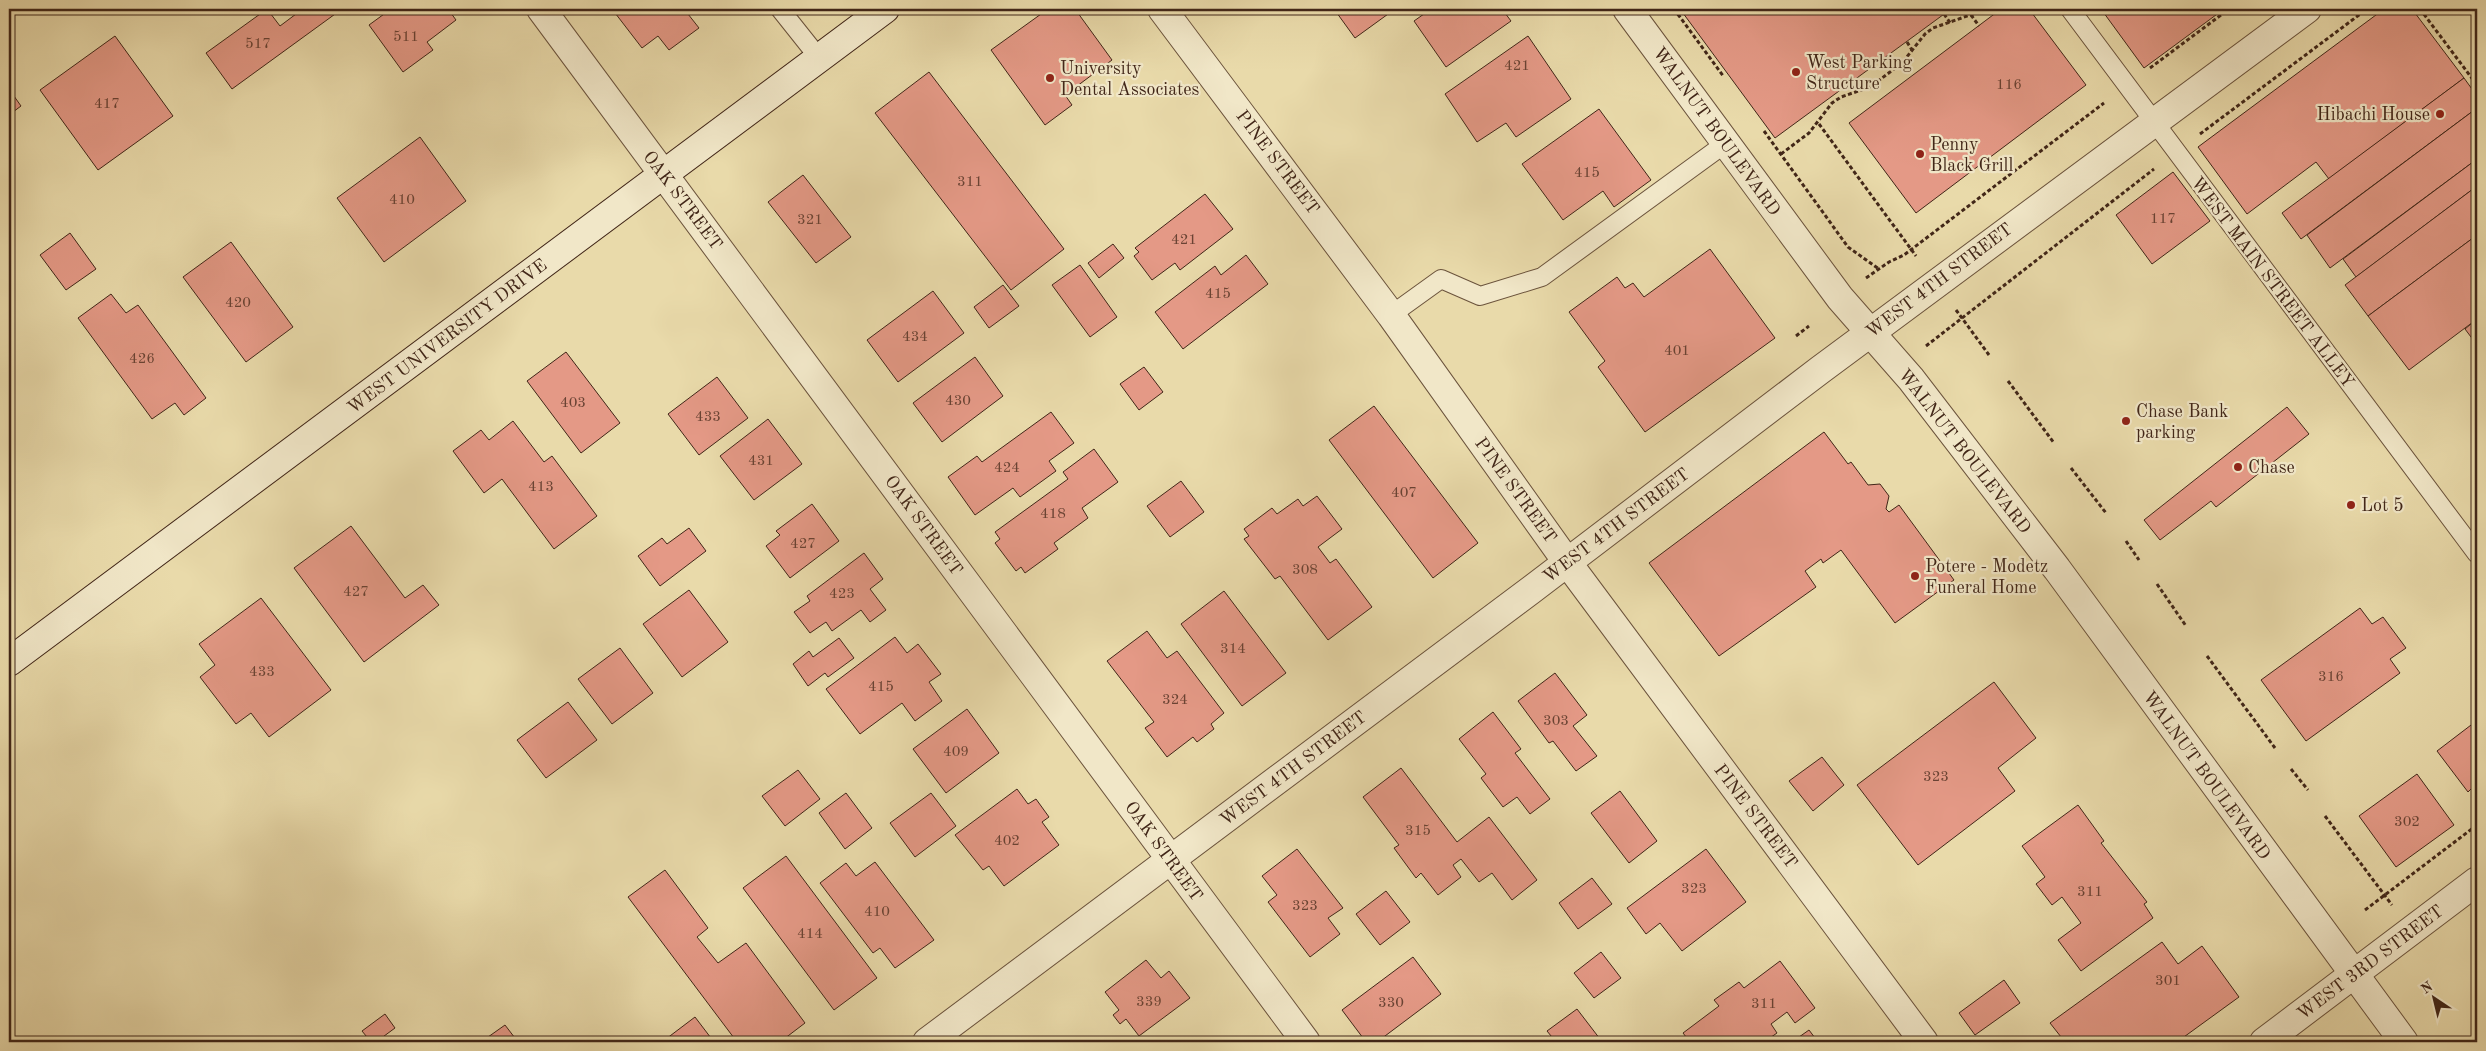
<svg xmlns="http://www.w3.org/2000/svg" width="2486" height="1051" viewBox="0 0 2486 1051" font-family="'Old Standard TT',serif">
	<rect width="100%" height="100%" fill="#e9daaa"/>
	<filter id="stains"><feTurbulence type="fractalNoise" baseFrequency=".004" numOctaves="4"/><feColorMatrix values="0 0 0 0 .2 0 0 0 0 .09 0 0 0 0 .02 0 0 0 .5 -.17"/></filter>
	<radialGradient id="worn" r=".72"><stop offset=".6" stop-color="#630" stop-opacity="0"/><stop offset="1" stop-color="#630" stop-opacity=".3"/></radialGradient>
	<g fill="#e49986" stroke="#412618">
		<path d="M267,9L280,26L296,14L292,9H342L232,89L206,53Z"/>
		<path d="M391,9H448L456,20L427,42L433,50L403,72L369,25Z"/>
		<path d="M612,9H695L688,14L699,28L669,50L658,36L642,48Z"/>
		<path d="M1048,9H1075L1112,60L1065,95L1072,105L1045,125L991,50Z"/>
		<path d="M1334,9H1395L1355,38Z"/>
		<path d="M1431,9H1502L1511,21L1446,67L1414,21Z"/>
		<path d="M1680,9H1951L1775,138Z"/>
		<path d="M2001,9H2029L2086,85L1916,213L1849,123Z"/>
		<path d="M2101,9H2224L2144,68Z"/>
		<path d="M2384,9H2412L2464,78L2329,179L2316,162L2247,214L2198,147Z"/>
		<path d="M115,36L173,116L98,170L40,90Z"/>
		<path d="M1528,36L1571,99L1516,137L1506,123L1477,142L1445,94Z"/>
		<path d="M929,72L1064,249L1011,290L875,113Z"/>
		<path d="M2464,78L2477,96V108L2301,239L2282,213Z"/>
		<path d="M9,89L21,106L9,115Z"/>
		<path d="M2477,108V159L2330,268L2307,235Z"/>
		<path d="M1599,109L1651,180L1614,207L1603,191L1563,220L1522,164Z"/>
		<path d="M420,137L466,201L384,262L337,198Z"/>
		<path d="M2477,159V186L2356,277L2343,259Z"/>
		<path d="M2173,172L2210,221L2152,264L2116,215Z"/>
		<path d="M803,175L851,237L816,263L768,202Z"/>
		<path d="M2477,186V235L2368,316L2345,285Z"/>
		<path d="M1205,194L1233,229L1180,270L1175,263L1152,280L1134,256L1139,252L1135,248Z"/>
		<path d="M70,233L96,269L66,290L40,255Z"/>
		<path d="M2477,235V319L2409,370L2368,316Z"/>
		<path d="M231,242L293,327L246,362L183,277Z"/>
		<path d="M1113,244L1124,258L1099,278L1088,263Z"/>
		<path d="M1710,249L1775,338L1645,432L1598,367L1605,361L1569,312L1617,277L1625,288L1633,283L1644,297Z"/>
		<path d="M1246,255L1268,284L1183,349L1155,312L1215,266L1221,275Z"/>
		<path d="M1080,265L1117,317L1090,337L1052,285Z"/>
		<path d="M1003,285L1019,306L989,328L974,307Z"/>
		<path d="M933,291L964,333L898,382L867,340Z"/>
		<path d="M111,294L126,313L138,305L206,398L184,415L175,403L152,419L78,318Z"/>
		<path d="M2477,319V345L2465,329Z"/>
		<path d="M566,352L620,423L581,453L527,381Z"/>
		<path d="M975,357L1003,396L942,442L913,403Z"/>
		<path d="M1144,367L1163,392L1139,410L1120,384Z"/>
		<path d="M717,377L748,418L699,455L668,414Z"/>
		<path d="M1374,406L1478,543L1433,578L1329,440Z"/>
		<path d="M2287,407L2309,434L2216,507L2211,501L2160,540L2144,520Z"/>
		<path d="M1051,412L1074,443L1049,461L1056,471L1020,497L1013,488L975,515L948,477L977,456L982,462Z"/>
		<path d="M768,419L802,464L754,500L720,456Z"/>
		<path d="M513,421L544,462L552,456L597,516L554,549L502,479L484,493L453,451L481,430L489,440Z"/>
		<path d="M1824,432L1848,464L1851,462L1868,485L1880,484L1889,496L1886,509L1889,512L1899,505L1954,580L1895,623L1841,550L1823,563L1821,559L1805,571L1816,587L1719,656L1649,563Z"/>
		<path d="M1094,449L1118,482L1082,508L1088,518L1054,543L1058,549L1025,573L1021,567L1016,571L995,543L1000,539L995,532L1068,479L1063,472Z"/>
		<path d="M1181,481L1204,512L1170,537L1147,506Z"/>
		<path d="M1317,496L1342,529L1318,547L1330,563L1336,559L1372,607L1328,640L1280,576L1275,579L1244,539L1249,536L1244,529L1272,508L1277,514L1298,499L1303,506Z"/>
		<path d="M812,504L839,541L790,578L766,546L780,535L776,531Z"/>
		<path d="M351,526L405,598L423,585L439,605L364,662L294,568Z"/>
		<path d="M689,528L706,551L660,586L638,556L662,538L667,544Z"/>
		<path d="M864,553L883,579L870,589L886,610L870,622L861,610L832,631L826,622L810,633L794,612L810,601L807,596Z"/>
		<path d="M689,590L728,642L682,677L643,624Z"/>
		<path d="M1224,591L1286,673L1242,706L1181,624Z"/>
		<path d="M261,598L331,690L269,737L251,713L236,724L200,677L215,665L199,644Z"/>
		<path d="M2360,608L2372,624L2383,617L2406,648L2390,659L2400,673L2306,741L2261,680Z"/>
		<path d="M1147,631L1167,658L1177,651L1224,713L1211,724L1214,729L1197,742L1193,737L1167,757L1145,728L1154,722L1107,661Z"/>
		<path d="M895,637L907,653L918,644L941,674L929,682L942,701L915,721L902,703L860,734L826,689Z"/>
		<path d="M839,638L854,658L828,677L825,673L808,686L793,664L809,651L813,657Z"/>
		<path d="M620,648L653,693L612,724L578,679Z"/>
		<path d="M1555,673L1587,715L1573,726L1597,756L1576,771L1553,741L1549,743L1518,701Z"/>
		<path d="M1994,682L2036,738L1998,768L2015,791L1918,865L1857,785Z"/>
		<path d="M568,702L597,740L546,778L517,740Z"/>
		<path d="M967,709L999,753L946,793L913,749Z"/>
		<path d="M1493,712L1521,749L1515,753L1550,799L1530,814L1517,797L1503,807L1481,778L1486,774L1459,739Z"/>
		<path d="M2475,722L2477,725V796L2472,788L2468,792L2437,751Z"/>
		<path d="M1822,757L1844,785L1813,811L1789,781Z"/>
		<path d="M1401,768L1457,842L1489,817L1537,880L1512,900L1492,873L1479,882L1461,859L1453,865L1461,877L1438,895L1421,873L1416,878L1394,848L1399,845L1363,797Z"/>
		<path d="M798,770L820,799L785,826L762,796Z"/>
		<path d="M2417,774L2454,825L2396,867L2359,816Z"/>
		<path d="M1017,789L1028,804L1036,799L1049,817L1042,822L1059,845L1004,886L989,866L983,870L955,835Z"/>
		<path d="M1620,791L1657,841L1629,863L1591,813Z"/>
		<path d="M846,793L872,828L845,849L819,813Z"/>
		<path d="M931,793L956,826L915,857L890,823Z"/>
		<path d="M2078,805L2104,841L2101,843L2147,902L2144,904L2153,918L2081,971L2058,940L2081,923L2062,897L2052,905L2036,884L2045,877L2022,846Z"/>
		<path d="M1297,849L1343,908L1328,918L1340,934L1310,957L1268,902L1277,895L1262,876Z"/>
		<path d="M1706,849L1746,902L1682,951L1660,923L1646,934L1627,908Z"/>
		<path d="M786,856L877,978L834,1010L743,888Z"/>
		<path d="M875,862L934,940L895,968L880,948L873,953L820,883L846,863L856,876Z"/>
		<path d="M665,870L708,928L697,937L718,963L746,943L805,1023L780,1042H737L628,897Z"/>
		<path d="M1592,878L1612,904L1578,929L1559,903Z"/>
		<path d="M1386,891L1410,922L1380,945L1356,914Z"/>
		<path d="M2162,942L2178,964L2202,946L2239,997L2177,1042H2065L2050,1023Z"/>
		<path d="M1601,952L1621,978L1594,998L1574,973Z"/>
		<path d="M1413,957L1441,994L1377,1042H1366L1342,1010Z"/>
		<path d="M1146,960L1161,978L1169,971L1190,998L1139,1036L1126,1019L1120,1024L1113,1015L1119,1010L1105,992Z"/>
		<path d="M1780,961L1815,1008L1795,1023L1787,1012L1771,1024L1777,1033L1764,1042H1690L1683,1033L1719,1006L1714,1000L1739,982L1744,988Z"/>
		<path d="M2004,980L2020,1003L1975,1035L1959,1013Z"/>
		<path d="M1577,1009L1600,1039L1595,1042H1556L1547,1031Z"/>
		<path d="M385,1014L395,1028L376,1042H371L362,1031Z"/>
		<path d="M695,1017L714,1042H662Z"/>
		<path d="M505,1025L518,1042H481Z"/>
		<path d="M1809,1030L1818,1042H1792Z"/>
	</g>
	<g fill="none" stroke-linecap="round" stroke-linejoin="round">
		<defs>
			<g id="service">
				<path d="M780,9L819,58"/>
				<path d="M2070,9L2477,554"/>
				<path d="M1391,315L1441,279L1480,296L1542,277L1726,143"/>
			</g>
			<g id="minor">
				<path d="M541,9L1306,1042"/>
				<path d="M1162,9L1391,315L1567,562L1924,1042"/>
				<path d="M1627,9L1840,298L1911,379L2057,569L2404,1042"/>
				<path d="M927,1042L1531,590L1820,370L2307,9"/>
				<path d="M2264,1042L2477,881"/>
			</g>
			<path id="secondary" d="M9,662L885,9"/>
		</defs>
		<use href="#service" stroke="#6b533c" stroke-width="20"/>
		<use href="#minor" stroke="#6b533c" stroke-width="30"/>
		<use href="#secondary" stroke="#412618" stroke-width="30"/>
		<g stroke="#412618" stroke-width="3" stroke-dasharray="4 2.5" stroke-linecap="butt">
			<path d="M1674,9L1724,77"/>
			<path d="M2420,9L2477,85"/>
			<path d="M1944,14L1951,24"/>
			<path d="M1971,15L1979,26"/>
			<path d="M1907,42L1912,50"/>
			<path d="M2150,68L2229,9"/>
			<path d="M1819,124L1916,256"/>
			<path d="M1764,131L1848,247L1879,269"/>
			<path d="M2200,134L2367,9"/>
			<path d="M1781,154L1809,133L1832,103L1841,97L1870,87L1902,63L1925,34L1933,28L1973,14L1980,9"/>
			<path d="M1866,278L1889,262L1904,255L2104,103"/>
			<path d="M1956,310L1989,355"/>
			<path d="M1796,336L1809,326"/>
			<path d="M1926,346L2154,169"/>
			<path d="M2008,381L2054,443"/>
			<path d="M2071,468L2106,513"/>
			<path d="M2126,541L2139,560"/>
			<path d="M2157,584L2186,626"/>
			<path d="M2207,656L2275,748"/>
			<path d="M2291,769L2308,790"/>
			<path d="M2325,816L2392,905"/>
			<path d="M2365,910L2477,825"/>
		</g>
		<use href="#service" stroke="#f1e7c8" stroke-width="18"/>
		<use href="#minor" stroke="#f1e7c8" stroke-width="28"/>
		<use href="#secondary" stroke="#f1e7c8" stroke-width="28"/>
	</g>
	<g fill="#8f2418" stroke="#f1e7c8" stroke-width="2">
		<circle cx="1796" cy="72" r="5"/>
		<circle cx="1050" cy="78" r="5"/>
		<circle cx="2440" cy="114" r="5"/>
		<circle cx="1920" cy="154" r="5"/>
		<circle cx="2126" cy="421" r="5"/>
		<circle cx="2238" cy="467" r="5"/>
		<circle cx="2351" cy="505" r="5"/>
		<circle cx="1915" cy="576" r="5"/>
	</g>
	<g text-anchor="middle" stroke-width="4.5" stroke-linejoin="round" paint-order="stroke">
		<g font-size="15" fill="#6a4334">
			<text x="406" y="41">511</text>
			<text x="258" y="48">517</text>
			<text x="1517" y="70">421</text>
			<text x="2009" y="89">116</text>
			<text x="107" y="108">417</text>
			<text x="1587" y="177">415</text>
			<text x="970" y="186">311</text>
			<text x="402" y="204">410</text>
			<text x="2163" y="223">117</text>
			<text x="810" y="224">321</text>
			<text x="1184" y="244">421</text>
			<text x="1218" y="298">415</text>
			<text x="238" y="307">420</text>
			<text x="915" y="341">434</text>
			<text x="1677" y="355">401</text>
			<text x="142" y="363">426</text>
			<text x="958" y="405">430</text>
			<text x="573" y="407">403</text>
			<text x="708" y="421">433</text>
			<text x="761" y="465">431</text>
			<text x="1007" y="472">424</text>
			<text x="541" y="491">413</text>
			<text x="1404" y="497">407</text>
			<text x="1053" y="518">418</text>
			<text x="803" y="548">427</text>
			<text x="1305" y="574">308</text>
			<text x="356" y="596">427</text>
			<text x="842" y="598">423</text>
			<text x="1233" y="653">314</text>
			<text x="262" y="676">433</text>
			<text x="2331" y="681">316</text>
			<text x="881" y="691">415</text>
			<text x="1175" y="704">324</text>
			<text x="1556" y="725">303</text>
			<text x="956" y="756">409</text>
			<text x="1936" y="781">323</text>
			<text x="2407" y="826">302</text>
			<text x="1418" y="835">315</text>
			<text x="1007" y="845">402</text>
			<text x="1694" y="893">323</text>
			<text x="2090" y="896">311</text>
			<text x="1305" y="910">323</text>
			<text x="877" y="916">410</text>
			<text x="810" y="938">414</text>
			<text x="2168" y="985">301</text>
			<text x="1149" y="1006">339</text>
			<text x="1391" y="1007">330</text>
			<text x="1764" y="1008">311</text>
		</g>
		<g font-size="18" fill="#412618" stroke="#f1e7c8" text-anchor="start">
			<text x="1806" y="68">West Parking<tspan x="1806" dy="21">Structure</tspan></text>
			<text x="1060" y="74">University<tspan x="1060" dy="21">Dental Associates</tspan></text>
			<text x="2430" y="120" text-anchor="end">Hibachi House</text>
			<text x="1930" y="150">Penny<tspan x="1930" dy="21">Black Grill</tspan></text>
			<text x="2136" y="417">Chase Bank<tspan x="2136" dy="21">parking</tspan></text>
			<text x="2248" y="473">Chase</text>
			<text x="2361" y="511">Lot 5</text>
			<text x="1925" y="572">Potere - Modetz<tspan x="1925" dy="21">Funeral Home</tspan></text>
		</g>
		<g font-size="18" fill="#412618" stroke="#f1e7c8">
			<text transform="translate(1717 131) rotate(54)" y="6">WALNUT BOULEVARD</text>
			<text transform="translate(1278 162) rotate(53)" y="6">PINE STREET</text>
			<text transform="translate(683 200) rotate(53)" y="6">OAK STREET</text>
			<text transform="translate(1939 280) rotate(-37)" y="6">WEST 4TH STREET</text>
			<text transform="translate(2273 282) rotate(53)" y="6">WEST MAIN STREET ALLEY</text>
			<text transform="translate(447 336) rotate(-37)" y="6">WEST UNIVERSITY DRIVE</text>
			<text transform="translate(1965 451) rotate(52)" y="6">WALNUT BOULEVARD</text>
			<text transform="translate(1516 490) rotate(54)" y="6">PINE STREET</text>
			<text transform="translate(924 525) rotate(54)" y="6">OAK STREET</text>
			<text transform="translate(1616 525) rotate(-37)" y="6">WEST 4TH STREET</text>
			<text transform="translate(1293 768) rotate(-37)" y="6">WEST 4TH STREET</text>
			<text transform="translate(2207 775) rotate(54)" y="6">WALNUT BOULEVARD</text>
			<text transform="translate(1756 816) rotate(53)" y="6">PINE STREET</text>
			<text transform="translate(1164 851) rotate(54)" y="6">OAK STREET</text>
			<text transform="translate(2370 962) rotate(-37)" y="6">WEST 3RD STREET</text>
		</g>
	</g>
	<rect width="2486" height="1051" fill="none" stroke="#e9daaa" stroke-width="30"/>
	<rect x="10" y="10" width="2466" height="1031" fill="none" stroke="#412618" stroke-width="2.5"/>
	<rect x="15" y="15" width="2456" height="1021" fill="none" stroke="#412618"/>
	<g transform="translate(2434 998) rotate(325)" stroke="#f1e7c8" stroke-width="4" paint-order="stroke">
	<path d="M0-4L9 19L0 12L-9 19Z" fill="#412618"/>
	<text y="-8" font-size="14" font-weight="bold" text-anchor="middle" fill="#412618">N</text>
	</g>
	<rect width="100%" height="100%" filter="url(#stains)"/>
	<rect width="100%" height="100%" fill="url(#worn)"/>
</svg>
